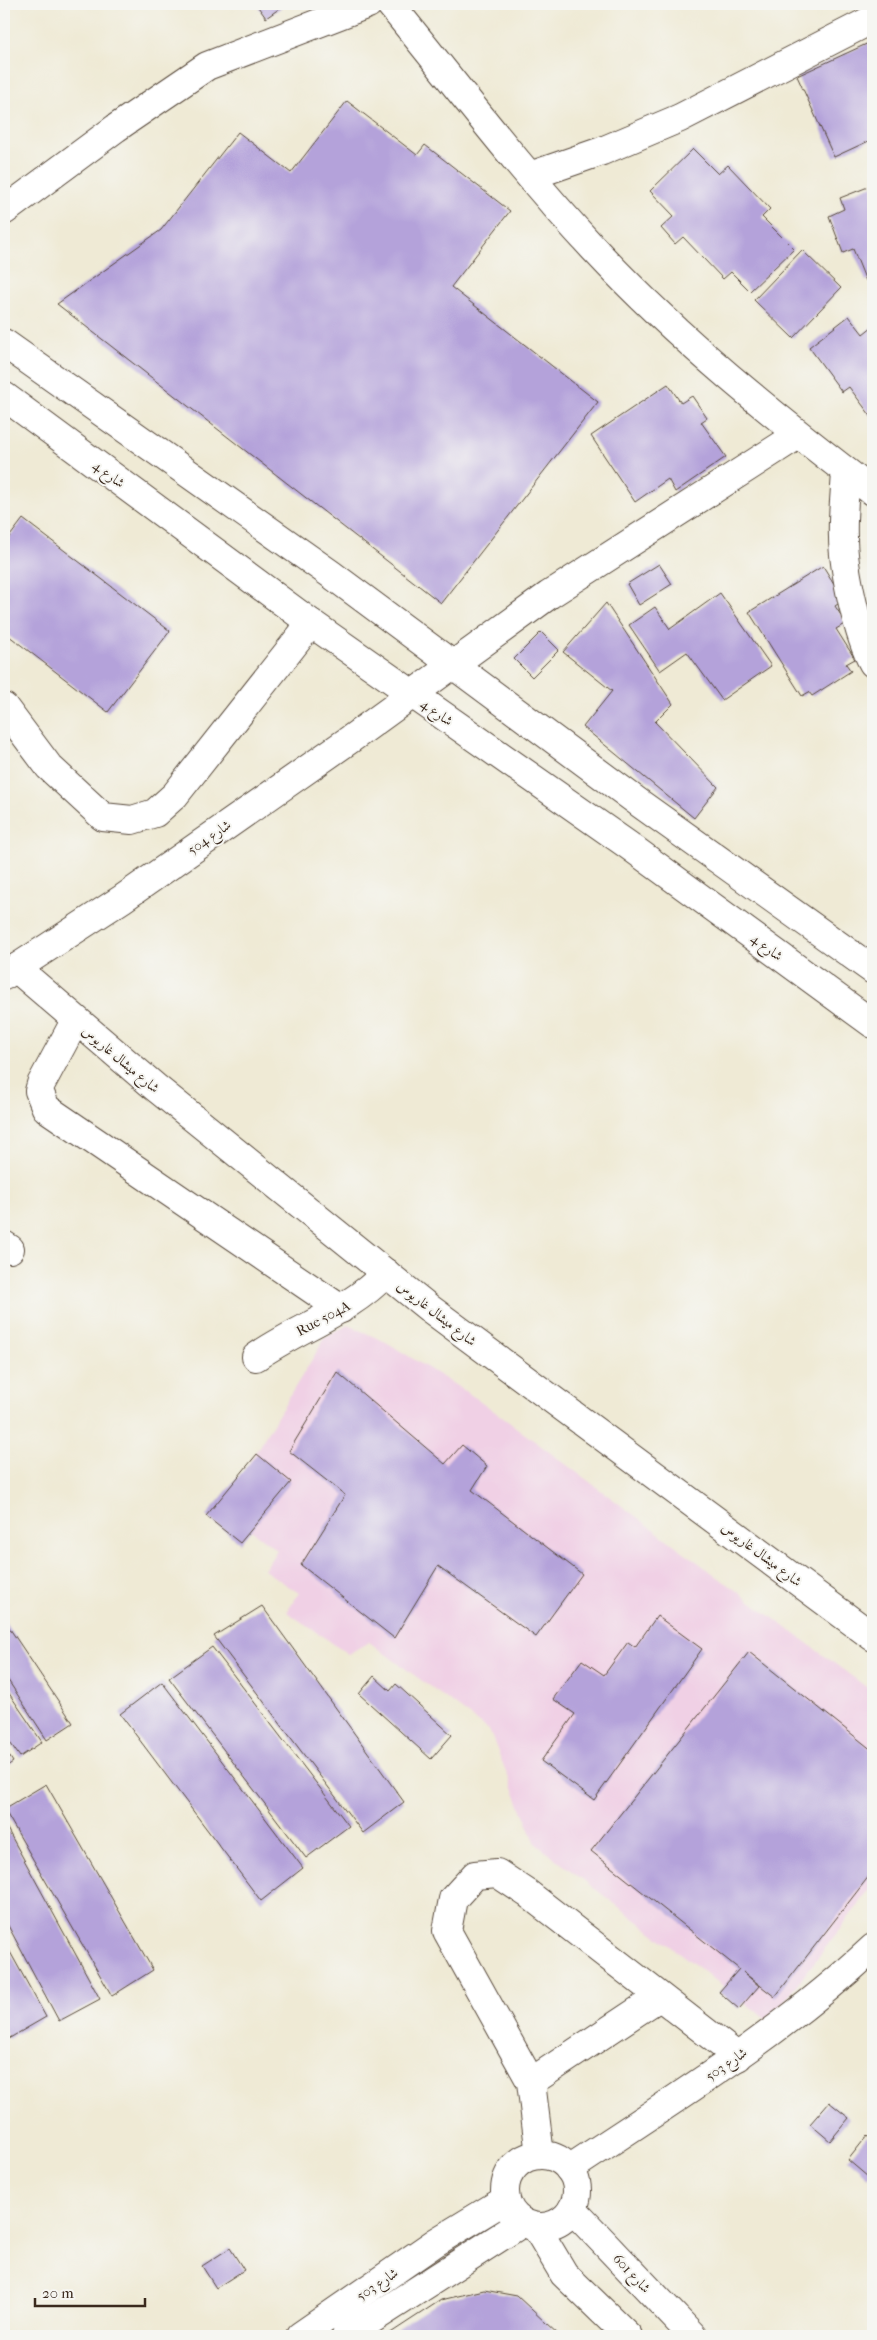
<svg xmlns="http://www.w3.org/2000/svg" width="877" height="2340" viewBox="0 0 877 2340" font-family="'IM FELL French Canon',Amiri,serif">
	<rect width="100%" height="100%" fill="#f6f6f2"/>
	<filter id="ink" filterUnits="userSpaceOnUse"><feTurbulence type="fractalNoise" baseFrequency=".02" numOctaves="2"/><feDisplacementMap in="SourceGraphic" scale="10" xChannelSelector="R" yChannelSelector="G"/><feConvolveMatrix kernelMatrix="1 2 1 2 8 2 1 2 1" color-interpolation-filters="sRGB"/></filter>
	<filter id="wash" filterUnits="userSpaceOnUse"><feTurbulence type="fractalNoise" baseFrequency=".0096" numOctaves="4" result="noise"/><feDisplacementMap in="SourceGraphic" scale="20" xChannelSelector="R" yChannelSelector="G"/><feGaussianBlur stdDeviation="1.12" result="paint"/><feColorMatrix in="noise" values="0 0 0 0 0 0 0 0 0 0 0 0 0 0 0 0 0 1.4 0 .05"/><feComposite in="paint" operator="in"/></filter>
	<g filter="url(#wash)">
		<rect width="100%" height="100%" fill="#efead5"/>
		<path fill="#f0d0e5" d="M348,1325L386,1342L479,1400L873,1692V1886L769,2021L536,1844L489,1730L369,1642L348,1654L287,1612L299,1593L264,1570L277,1550L240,1522L241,1476L325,1338Z"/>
		<g id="blocks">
			<g fill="#b4a2da">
				<path d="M256,4H286L266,18Z"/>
				<path d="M873,41V139L834,157L797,76Z"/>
				<path d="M347,101L417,155L425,145L510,211L451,287L598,402L441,603L57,304L161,230L238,132L291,173Z"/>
				<path d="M693,149L718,174L728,165L770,209L762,217L794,249L750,291L731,272L723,279L683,237L675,244L661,228L674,216L650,191Z"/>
				<path d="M873,185V278L866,281L853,249L843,253L829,216L844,209L840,198Z"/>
				<path d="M802,250L841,288L793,338L754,300Z"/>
				<path d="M849,316L863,334L873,326V419L849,387L842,392L809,347Z"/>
				<path d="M668,384L681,403L692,396L707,418L701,422L726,457L675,492L668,479L635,502L591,436Z"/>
				<path d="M23,519L170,631L108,712L4,632V544Z"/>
				<path d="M659,564L672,584L639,605L627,584Z"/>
				<path d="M823,566L844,600L835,606L846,623L836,629L855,659L846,664L851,671L812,696L809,692L802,696L749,612Z"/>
				<path d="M720,593L771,666L722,700L687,652L660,671L629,625L655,607L670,629Z"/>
				<path d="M606,603L673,704L655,722L718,787L694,818L583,727L612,691L563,652Z"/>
				<path d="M541,632L559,650L532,677L514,659Z"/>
				<path d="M337,1372L445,1464L462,1445L487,1466L472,1490L582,1574L536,1637L438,1566L394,1638L301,1565L345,1495L289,1451Z"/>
				<path d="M257,1454L291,1482L240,1543L206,1516Z"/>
				<path d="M262,1606L404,1802L363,1833L214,1636Z"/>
				<path d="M657,1616L702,1649L594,1800L541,1761L575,1714L553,1699L582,1660L604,1675L628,1642L635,1647Z"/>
				<path d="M4,1620L73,1723L47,1740L4,1674Z"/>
				<path d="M212,1647L349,1826L306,1858L169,1678Z"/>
				<path d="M749,1652L873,1751V1871L775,1997L743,1972L759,1986L739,2009L719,1992L739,1969L591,1851Z"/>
				<path d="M374,1676L390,1691L396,1684L452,1735L431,1759L359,1694Z"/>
				<path d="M162,1682L303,1868L261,1901L120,1714Z"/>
				<path d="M4,1686L42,1742L20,1757L4,1734Z"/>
				<path d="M4,1748L13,1762L4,1768Z"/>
				<path d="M46,1784L153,1970L112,1996L4,1809Z"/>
				<path d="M4,1823L100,1999L59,2021L4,1918Z"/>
				<path d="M4,1941L46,2017L8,2039L4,2031Z"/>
				<path d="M829,2102L849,2118L830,2141L810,2124Z"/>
				<path d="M867,2136L873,2142V2170L868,2177L848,2160Z"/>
				<path d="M230,2248L244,2270L216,2288L202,2266Z"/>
				<path d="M484,2290L517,2296L560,2336H386L441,2300Z"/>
			</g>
		</g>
	</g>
	<g filter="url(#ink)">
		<use href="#blocks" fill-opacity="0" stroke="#564739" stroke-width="1"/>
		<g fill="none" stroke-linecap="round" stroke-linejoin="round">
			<defs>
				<g id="minor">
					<path d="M390,4C457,86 521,171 594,249C678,339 775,417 873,492"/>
					<path d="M530,176L602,151L680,118L873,19"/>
					<path d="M4,211L116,128L207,66L368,4"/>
					<path d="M846,472C845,493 842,515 843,537C843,568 858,637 873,663"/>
					<path d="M4,707L49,767L103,817L132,820L155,813L175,795L311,623"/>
					<path d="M16,968L155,1087L429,1308L873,1637"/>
					<path d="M4,976L122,899L352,738L549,595L798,435"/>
					<path d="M75,1021L41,1084L39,1091L46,1108L341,1309"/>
					<path d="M4,1245L10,1249"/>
					<path d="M256,1357C299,1327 349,1312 386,1273"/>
					<path d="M531,2082L659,1997"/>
					<circle cx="541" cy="2191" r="36"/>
					<path d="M540,2155L531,2082L447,1931L453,1899L475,1875L497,1873L527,1893L738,2057"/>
					<path d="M569,2169C673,2100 782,2033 873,1948"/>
					<path d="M572,2209L693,2336"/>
					<path d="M536,2227L564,2274L628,2336"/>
					<path d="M300,2336L436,2242L505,2200"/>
					<path d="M346,2336L522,2223"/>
				</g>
				<g id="highway">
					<path d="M4,343L332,575L642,805L873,970"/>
					<path d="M4,396L311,623L628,845L873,1024"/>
				</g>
			</defs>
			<use href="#minor" stroke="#564739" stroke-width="30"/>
			<use href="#highway" stroke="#564739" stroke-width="30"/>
			<use href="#minor" stroke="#fff" stroke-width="28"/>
			<use href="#highway" stroke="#fff" stroke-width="28"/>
		</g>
	</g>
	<g text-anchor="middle" stroke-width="4" stroke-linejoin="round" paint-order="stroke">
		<g font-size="14" fill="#3b2a1e" stroke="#f6f6f2">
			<text transform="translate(109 474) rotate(36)" y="5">شارع 4</text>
			<text transform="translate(437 712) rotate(35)" y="5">شارع 4</text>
			<text transform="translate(209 837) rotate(-35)" y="5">شارع 504</text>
			<text transform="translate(767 947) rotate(36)" y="5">شارع 4</text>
			<text transform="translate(121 1059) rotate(40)" y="5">شارع ميشال غاريوس</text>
			<text transform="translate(437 1313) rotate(38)" y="5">شارع ميشال غاريوس</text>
			<text transform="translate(323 1318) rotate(-28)" y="5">Rue 504A</text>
			<text transform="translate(762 1554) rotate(37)" y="5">شارع ميشال غاريوس</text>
			<text transform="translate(726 2064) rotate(-35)" y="5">شارع 503</text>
			<text transform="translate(632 2273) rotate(47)" y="5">شارع 601</text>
			<text transform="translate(377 2284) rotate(-34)" y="5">شارع 503</text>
		</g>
	</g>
	<rect width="877" height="2340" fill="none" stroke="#f6f6f2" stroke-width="20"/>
	<path d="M35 2298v8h110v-8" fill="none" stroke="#3b2a1e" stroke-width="2.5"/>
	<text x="42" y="2298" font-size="15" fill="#3b2a1e" stroke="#f6f6f2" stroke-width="4" paint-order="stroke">20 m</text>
</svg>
